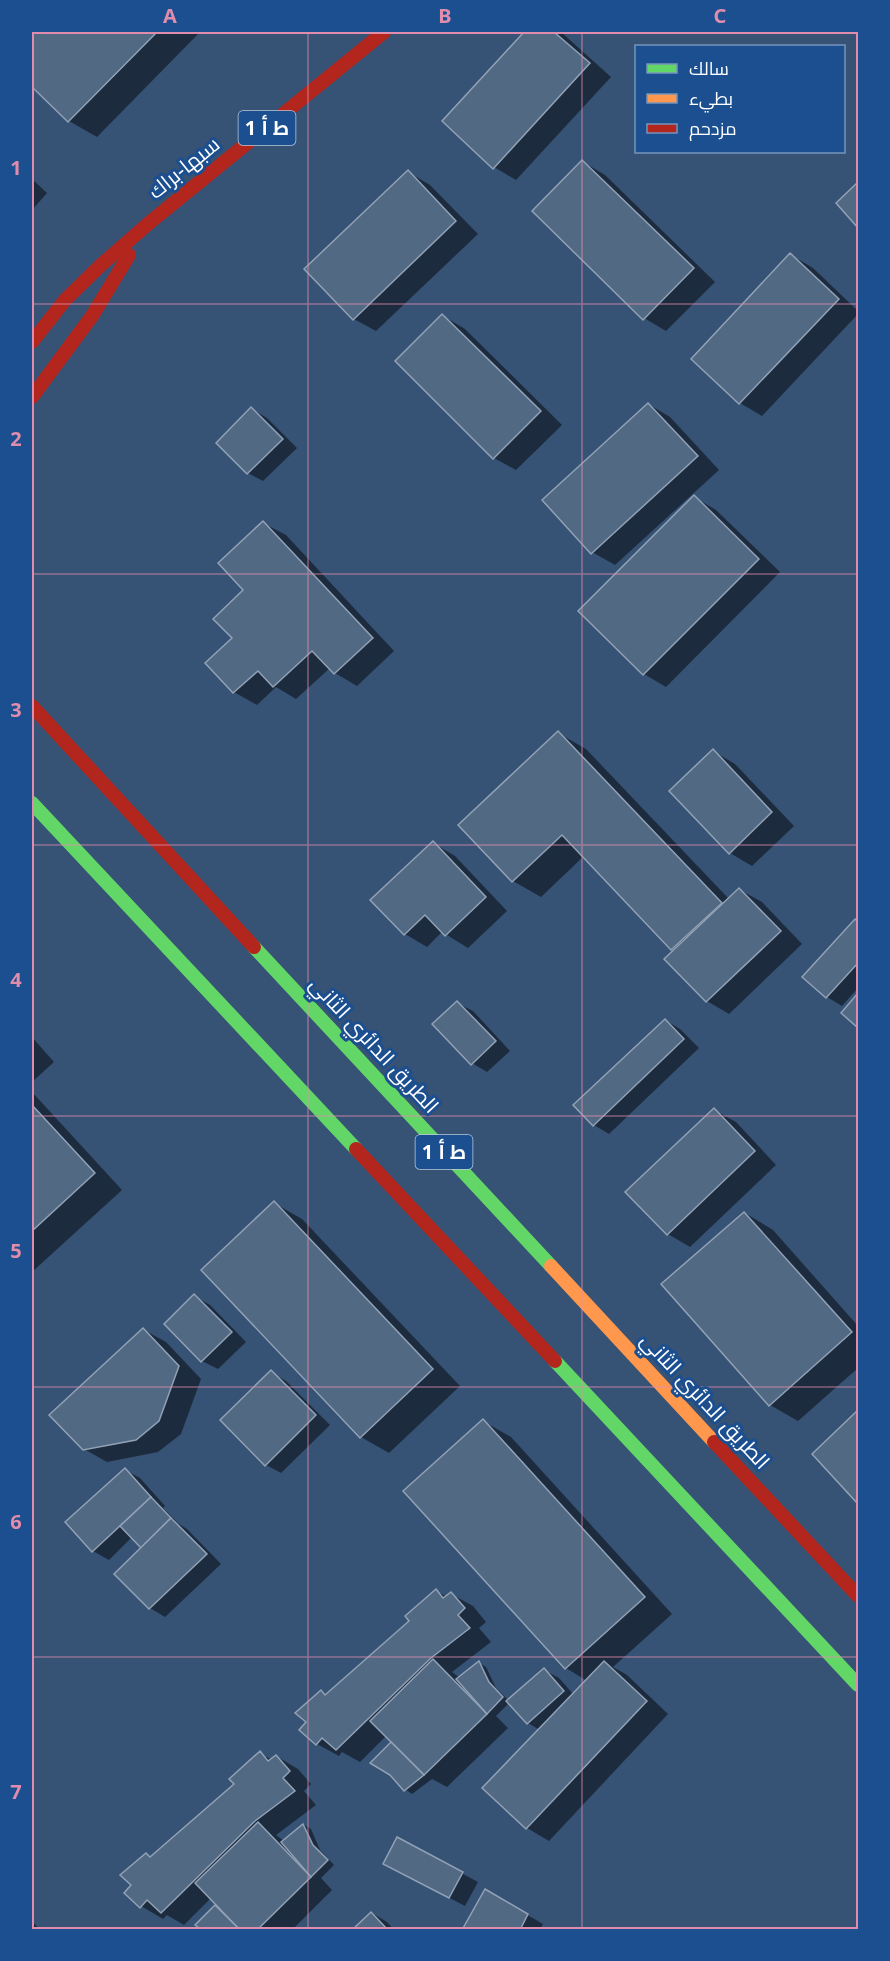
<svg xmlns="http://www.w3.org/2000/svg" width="890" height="1961" viewBox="0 0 890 1961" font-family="'Noto Sans',Cairo,sans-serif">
	<rect width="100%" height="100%" fill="#365274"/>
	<g fill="#0007">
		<path d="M32,32H200L97,137L69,121L32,85Z"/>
		<path d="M526,32H561L611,77L516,180L494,167L444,121Z"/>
		<path d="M583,162L605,175L715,282L666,331L644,318Z"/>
		<path d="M408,172L430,185L478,234L376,331L354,319Z"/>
		<path d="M32,179L47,193L32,210Z"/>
		<path d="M858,184V226L838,203Z"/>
		<path d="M791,255L813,268L858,311V314L762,416L740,403Z"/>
		<path d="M443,316L465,329L562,425L516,470L494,458Z"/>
		<path d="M648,404L670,417L719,470L615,565L592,552Z"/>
		<path d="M252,409L267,418L297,448L263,481L248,473Z"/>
		<path d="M694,497L716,510L780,572L666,687L644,674L580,611Z"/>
		<path d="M263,523L286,535L394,651L357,686L335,673L330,668L296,699L276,687L257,705L234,692L208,663L234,638Z"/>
		<path d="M558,733L586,749L729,899L740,890L762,902L802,944L729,1014L707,1001L667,959L675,951L584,856L541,897L513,881Z"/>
		<path d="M713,751L735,764L794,826L752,866L730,853Z"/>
		<path d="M433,843L455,856L507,911L468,948L442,932L427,947L405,934Z"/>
		<path d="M856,921L858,922V988L842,1006L827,997Z"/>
		<path d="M457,1003L473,1011L510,1051L487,1072L472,1063Z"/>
		<path d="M665,1020L680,1029L699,1048L609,1134L594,1125Z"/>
		<path d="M32,1037L54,1062L32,1082Z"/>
		<path d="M32,1092L122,1190L32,1272Z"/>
		<path d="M714,1110L736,1122L776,1165L690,1247L668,1234Z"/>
		<path d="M274,1203L302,1219L460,1386L389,1453L361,1437Z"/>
		<path d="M745,1213L773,1230L858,1326V1368L798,1421L770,1405Z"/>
		<path d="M194,1296L210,1305L246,1342L218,1369L202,1361Z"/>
		<path d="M144,1330L166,1342L201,1379L181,1434L158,1452L107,1462L84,1449Z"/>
		<path d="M271,1372L286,1381L330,1425L281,1473L266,1465Z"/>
		<path d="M858,1412V1502L814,1454Z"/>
		<path d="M483,1421L511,1437L672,1614L613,1667L627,1675L668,1714L549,1841L527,1828L540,1730L528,1723L509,1703L496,1716L508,1728L447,1787L432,1779L412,1794L405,1789L397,1747L387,1735L360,1762L342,1752L339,1756L317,1744L308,1722L322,1692L327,1695L411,1622L436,1591L447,1597L451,1594L473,1606L486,1622L479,1628L491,1642L452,1672L460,1678L479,1663L486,1667L496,1688L509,1701L544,1670L559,1678L574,1695L587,1681L566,1668Z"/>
		<path d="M125,1470L140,1478L165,1506L163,1508L179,1524L187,1529L221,1564L165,1617L150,1608L143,1548L132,1537L109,1560L93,1551L67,1522Z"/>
		<path d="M260,1753L272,1760L276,1756L298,1769L311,1784L304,1791L316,1805L276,1835L284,1841L304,1825L311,1829L320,1850L334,1865L321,1878L332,1890L292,1930H205L216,1907L222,1910L211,1898L184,1925L167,1915L163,1919L141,1906L133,1884L146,1854L152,1858L236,1784Z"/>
		<path d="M398,1839L478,1882L465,1906L400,1872Z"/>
		<path d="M486,1891L543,1924L540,1930H464Z"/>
		<path d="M372,1913L387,1922L394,1930H354Z"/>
		<path d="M32,1921L40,1930H32Z"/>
	</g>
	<g fill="#526984" stroke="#92a2b6" stroke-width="1.5">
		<path d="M32,32H157L68,122L32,87Z"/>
		<path d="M524,32H554L590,63L493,169L442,121Z"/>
		<path d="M582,160L694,268L643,320L532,211Z"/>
		<path d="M408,170L456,221L353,320L304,269Z"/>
		<path d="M858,182V228L836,203Z"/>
		<path d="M790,253L839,299L739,404L691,359Z"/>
		<path d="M442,314L541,411L493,459L395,361Z"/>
		<path d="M648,403L698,456L591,554L542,500Z"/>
		<path d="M251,407L283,439L247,474L216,443Z"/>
		<path d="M694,495L759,559L643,675L578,611Z"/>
		<path d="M263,521L373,638L334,674L312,651L273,687L258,671L233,693L205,663L232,638L213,619L243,590L218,563Z"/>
		<path d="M558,731L722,903L671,950L562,835L512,882L458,825Z"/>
		<path d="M713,749L772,812L729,854L669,791Z"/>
		<path d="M433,841L486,897L445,936L425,915L404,935L370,900Z"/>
		<path d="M739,888L781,931L706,1002L664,959Z"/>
		<path d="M855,919L858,922V963L826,998L802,977Z"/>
		<path d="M858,993V1028L841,1013Z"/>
		<path d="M457,1001L496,1041L471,1065L432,1024Z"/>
		<path d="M665,1019L684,1039L593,1126L573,1105Z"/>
		<path d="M32,1105L95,1173L32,1231Z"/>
		<path d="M714,1108L755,1151L667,1235L625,1192Z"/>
		<path d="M274,1201L433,1369L360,1438L201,1270Z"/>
		<path d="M744,1212L852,1332L769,1406L661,1284Z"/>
		<path d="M194,1294L232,1332L201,1362L164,1324Z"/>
		<path d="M143,1328L179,1366L159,1421L136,1440L83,1450L49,1415Z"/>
		<path d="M271,1370L316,1415L265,1466L220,1420Z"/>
		<path d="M858,1410V1504L812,1454Z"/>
		<path d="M483,1419L645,1597L565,1669L403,1491Z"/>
		<path d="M125,1468L151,1497L92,1552L65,1522Z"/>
		<path d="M151,1497L171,1518L141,1548L120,1526Z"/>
		<path d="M171,1518L207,1554L149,1609L114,1574Z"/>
		<path d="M436,1589L443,1598L451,1592L465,1608L458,1615L470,1628L431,1658L336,1750L322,1738L316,1745L299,1730L306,1722L295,1713L321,1690L325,1695L409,1621L405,1616Z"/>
		<path d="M433,1659L487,1714L424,1775L370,1721Z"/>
		<path d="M479,1661L489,1682L503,1697L487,1714L456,1679Z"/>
		<path d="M604,1661L647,1701L526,1829L482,1788Z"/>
		<path d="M544,1668L564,1691L527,1724L506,1701Z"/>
		<path d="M391,1742L424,1775L404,1791L390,1775L370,1763Z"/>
		<path d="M260,1751L268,1761L276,1755L290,1771L283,1778L295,1791L255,1821L161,1913L147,1900L140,1908L124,1893L131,1885L120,1875L146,1853L150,1857L234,1784L229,1779Z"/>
		<path d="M258,1822L311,1877L257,1930H240L195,1883Z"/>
		<path d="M303,1824L313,1845L328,1860L311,1877L281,1842Z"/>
		<path d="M397,1837L463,1872L449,1898L383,1864Z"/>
		<path d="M485,1889L528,1914L520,1930H462Z"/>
		<path d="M215,1905L240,1930H202L195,1925Z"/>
		<path d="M371,1912L388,1930H352Z"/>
	</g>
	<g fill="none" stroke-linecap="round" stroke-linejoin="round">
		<g stroke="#63d668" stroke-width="14">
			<path d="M32,803L356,1149"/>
			<path d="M254,947L551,1266"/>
			<path d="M555,1361L858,1685"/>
		</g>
		<path stroke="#ff974d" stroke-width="14" d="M551,1266L714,1442"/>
		<g stroke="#b3261e" stroke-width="14">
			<path d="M32,342L65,300L101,265L149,223L384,32"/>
			<path d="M32,397L92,316L129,255"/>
			<path d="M32,706L254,947"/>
			<path d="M356,1149L555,1361"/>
			<path d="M714,1442L858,1596"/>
		</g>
	</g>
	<path fill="none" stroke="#e08cad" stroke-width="1.5" stroke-opacity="0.55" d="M308,32V1930M582,32V1930M32,304H858M32,574H858M32,845H858M32,1116H858M32,1387H858M32,1657H858"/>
	<g text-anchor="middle" stroke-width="6" stroke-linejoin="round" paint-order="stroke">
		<g fill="#1b4f8f" stroke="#bbcadd" stroke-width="1.5">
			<rect x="238.5" y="111" width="57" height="34" rx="4.5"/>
			<rect x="415.5" y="1135" width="57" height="34" rx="4.5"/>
		</g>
		<g font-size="20" font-weight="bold" fill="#fff">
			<text x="267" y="135">ط أ 1</text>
			<text x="444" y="1159">ط أ 1</text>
		</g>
		<g font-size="21" fill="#fff" stroke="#1b4f8f">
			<text transform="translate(184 168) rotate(-39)" y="7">سبها-براك</text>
			<text transform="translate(374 1045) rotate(47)" y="7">الطريق الدائري الثاني</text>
			<text transform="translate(705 1401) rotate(47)" y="7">الطريق الدائري الثاني</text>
		</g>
	</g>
	<rect width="890" height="1961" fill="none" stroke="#1b4f8f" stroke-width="66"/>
	<rect x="635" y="45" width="210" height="108" fill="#1b4f8f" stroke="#7695bc" stroke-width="1.5"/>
	<rect x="647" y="64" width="30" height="9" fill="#63d668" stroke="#7695bc" stroke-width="1.5"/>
	<text x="689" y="75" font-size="18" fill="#ffffff">سالك</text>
	<rect x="647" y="94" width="30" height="9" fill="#ff974d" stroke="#7695bc" stroke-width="1.5"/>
	<text x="689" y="105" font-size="18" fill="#ffffff">بطيء</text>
	<rect x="647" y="124" width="30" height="9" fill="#b3261e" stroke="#7695bc" stroke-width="1.5"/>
	<text x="689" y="135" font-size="18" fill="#ffffff">مزدحم</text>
	<rect x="33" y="33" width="824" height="1895" fill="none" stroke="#e08cad" stroke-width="2"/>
	<g font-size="20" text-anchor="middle" font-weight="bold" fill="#e08cad">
		<text x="170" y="23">A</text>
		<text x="445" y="23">B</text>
		<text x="720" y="23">C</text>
		<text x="16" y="175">1</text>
		<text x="16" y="446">2</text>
		<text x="16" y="717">3</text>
		<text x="16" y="987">4</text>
		<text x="16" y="1258">5</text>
		<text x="16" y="1529">6</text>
		<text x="16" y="1799">7</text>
	</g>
</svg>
